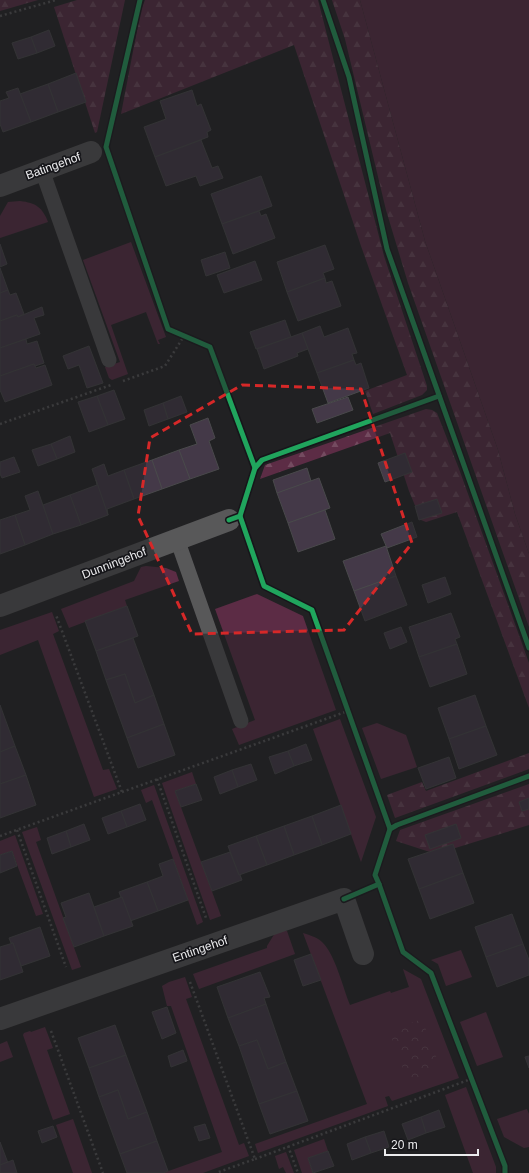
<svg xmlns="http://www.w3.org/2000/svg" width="529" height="1173" viewBox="0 0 529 1173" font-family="Arial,sans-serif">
	<defs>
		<pattern id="forest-firs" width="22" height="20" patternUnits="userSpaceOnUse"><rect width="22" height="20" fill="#5c2c45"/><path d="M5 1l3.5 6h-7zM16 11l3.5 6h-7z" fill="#744b60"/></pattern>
		<pattern id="park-crowns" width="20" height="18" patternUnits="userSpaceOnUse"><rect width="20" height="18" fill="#5c2c45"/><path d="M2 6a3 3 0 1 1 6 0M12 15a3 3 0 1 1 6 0" fill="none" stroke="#744b60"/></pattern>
	</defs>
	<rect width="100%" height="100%" fill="#212123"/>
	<g fill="#5c2c45">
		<path d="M360,0H529V554L515,514L498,450L425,241Z"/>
		<path d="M20,201C36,203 42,207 48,222L0,238V216L8,202Z"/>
		<path d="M131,242L166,337L158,340L160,344H158L146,312L111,325L128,374L112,380L109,378L105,367L120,362L83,260Z"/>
		<path d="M146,566L166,568L176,572L179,581L125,600L127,606L69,628L61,609L134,581L141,567Z"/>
		<path d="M257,594L303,616L336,710L239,745L232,729L255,720L215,609Z"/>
		<path d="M52,612L59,631L53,634L103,770L109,769L117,789L94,797L38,640L0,655V630Z"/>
		<path d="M340,719L376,817L361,862L313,729Z"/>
		<path d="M377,723L406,735L417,767L381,779L362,728Z"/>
		<path d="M192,772L196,784L175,791L221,916L210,920L162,783Z"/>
		<path d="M154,785L203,922L197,925L152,800L146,803L141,790Z"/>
		<path d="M37,827L41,840L36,842L81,967L72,970L22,832Z"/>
		<path d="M15,835L43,914L36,916L12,851L0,855V841Z"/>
		<path d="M282,931H287L295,954L199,989L193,974L267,948V946L275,933Z"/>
		<path d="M303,933C309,935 317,937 322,942C335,954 343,988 350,1005L390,991L391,993L409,987L403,969L421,979L459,1078L392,1101L389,1096L385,1097L388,1106L258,1153L255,1144L367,1104Z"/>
		<path d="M461,950L472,977L446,986L438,964L431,960Z"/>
		<path d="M185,977L192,997L186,999L239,1145L244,1143L249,1156L203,1173H163L222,1152L171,1006H167L162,986L169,982Z"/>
		<path d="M486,1012L503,1057L477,1066L460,1022Z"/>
		<path d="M45,1027L53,1048L47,1050L70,1114L53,1120L23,1035L24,1033L30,1031L31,1032Z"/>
		<path d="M7,1041L13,1057L0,1062V1044Z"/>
		<path d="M466,1087L496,1167V1173H473L445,1095Z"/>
		<path d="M527,1109L529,1114V1147L524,1148L504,1137L497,1119Z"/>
		<path d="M73,1119L92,1173H73L56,1125Z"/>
		<path d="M324,1139L328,1151L308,1158L313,1173H302L294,1150Z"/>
		<path d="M286,1152L294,1173H286L283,1167L279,1169L275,1156Z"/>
	</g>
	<g fill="url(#forest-firs)">
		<path d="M0,0H38L0,11Z"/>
		<path d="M77,0H125L97,132L95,133L54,7Z"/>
		<path d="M145,0H318L384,256L427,386V390L422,395L373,414L365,391L407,375L361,246L294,45L121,114L141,10Z"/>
		<path d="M332,0H360L425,241L498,450L515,514L529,554V627L408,283L386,210L345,39Z"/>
		<path d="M426,409L432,410L437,413L459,469L529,663V708L457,512L426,522L421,520L409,491L390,433L260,479L265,465Z"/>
		<path d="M529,753V769L395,818L387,795L422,782L426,791Z"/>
		<path d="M529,784V825L436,854L396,841L400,830Z"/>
	</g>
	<path fill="url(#park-crowns)" d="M422,1019L441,1070L408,1082L389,1031Z"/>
	<g fill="#443948" stroke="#49494b">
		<path d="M49,30L55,46L37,53L31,37Z"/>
		<path d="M31,37L37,53L18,59L12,43Z"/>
		<path d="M76,73L86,102L58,112L48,84Z"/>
		<path d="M48,84L58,112L31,122L20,94Z"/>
		<path d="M18,88L31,122L3,132L0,124V101L9,98L6,92Z"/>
		<path d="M192,90L197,106L201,104L211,130L207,132L208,137L155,157L144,127L166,119L160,101Z"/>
		<path d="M201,140L212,168L218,166L223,178L200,186L196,176L166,186L155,157Z"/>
		<path d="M261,176L272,206L222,224L211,194Z"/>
		<path d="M259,211L261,216L266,214L275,238L233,254L222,224Z"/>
		<path d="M0,244L7,264L0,267Z"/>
		<path d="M325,245L334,269L323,273L325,278L287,292L277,262Z"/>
		<path d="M225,252L230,268L206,276L201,260Z"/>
		<path d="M255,261L262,280L224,293L217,275Z"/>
		<path d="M0,268L8,290L0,293Z"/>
		<path d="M325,278L326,283L332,281L341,306L298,321L287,292Z"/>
		<path d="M8,290L10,295L16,293L24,314L18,317L17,315L0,321V293Z"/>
		<path d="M42,307L44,315L34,318L40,334L0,348V321L17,315L18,317Z"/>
		<path d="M285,320L291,337L256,349L250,332Z"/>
		<path d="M320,326L324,337L348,328L357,353L352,354L354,360L317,373L302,333Z"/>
		<path d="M302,333L308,349L297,353L298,356L264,369L257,349Z"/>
		<path d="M26,339L27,344L37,341L44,363L35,366L34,364L0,376V348Z"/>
		<path d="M89,346L103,383L87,388L79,365L68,369L63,356Z"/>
		<path d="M354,360L356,365L361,363L369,388L328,403L317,373Z"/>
		<path d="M34,364L36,368L45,365L52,385L5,402L0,390V376Z"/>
		<path d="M114,390L125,419L108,425L97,396Z"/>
		<path d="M97,396L108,425L89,432L78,402Z"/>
		<path d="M181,396L187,412L168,419L163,403Z"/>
		<path d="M348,397L353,410L317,423L312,409Z"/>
		<path d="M163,403L168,419L149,426L144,410Z"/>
		<path d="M208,418L215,438L209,441L219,469L190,479L179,450L197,444L190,425Z"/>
		<path d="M70,436L75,452L57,459L51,444Z"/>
		<path d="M51,444L57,459L38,466L32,450Z"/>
		<path d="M179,450L190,479L162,489L152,460Z"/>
		<path d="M405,453L412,472L385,482L378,463Z"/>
		<path d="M14,457L20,472L2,478L0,474V462Z"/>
		<path d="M152,460L162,489L134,499L124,470Z"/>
		<path d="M104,464L108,476L124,470L134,499L107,509L108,515L92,469Z"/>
		<path d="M307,468L311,481L277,493L273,480Z"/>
		<path d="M319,478L330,508L288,523L277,493Z"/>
		<path d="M96,480L108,515L81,525L70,495L97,485Z"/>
		<path d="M38,491L53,534L25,545L15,515L30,510L25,496Z"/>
		<path d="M70,495L81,525L53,534L43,505Z"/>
		<path d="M437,499L442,513L419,520L415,506Z"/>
		<path d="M325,510L335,539L298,552L288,523Z"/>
		<path d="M15,515L25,545L0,554V520Z"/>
		<path d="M412,522L417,537L387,548L381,534Z"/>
		<path d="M386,546L396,576L354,591L343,561Z"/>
		<path d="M396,576L407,605L365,621L354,591Z"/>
		<path d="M445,577L451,594L428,603L422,585Z"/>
		<path d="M127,606L138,636L96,651L85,621Z"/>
		<path d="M451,613L460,637L455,639L457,644L419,657L409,627Z"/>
		<path d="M401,627L407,642L390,649L384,633Z"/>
		<path d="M133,638L154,695L135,703L125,674L106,680L96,651Z"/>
		<path d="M457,644L467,674L430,687L419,657Z"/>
		<path d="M125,674L135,703L154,695L164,724L127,738L106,680Z"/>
		<path d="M475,695L486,726L449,739L438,708Z"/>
		<path d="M0,705L15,746L0,752Z"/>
		<path d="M164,724L175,755L138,768L127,738Z"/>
		<path d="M486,726L497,755L459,769L449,739Z"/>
		<path d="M306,744L312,760L294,766L288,751Z"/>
		<path d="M15,746L26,775L0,784V752Z"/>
		<path d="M288,751L294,766L275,774L269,757Z"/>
		<path d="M449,757L456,778L426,789L418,768Z"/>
		<path d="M251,764L257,780L238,787L232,770Z"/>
		<path d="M232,770L238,787L220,794L214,777Z"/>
		<path d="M26,775L36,805L0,818V784Z"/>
		<path d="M196,784L202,800L181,807L175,791Z"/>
		<path d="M529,798V809L522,811L519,802Z"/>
		<path d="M140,804L146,820L127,827L121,811Z"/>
		<path d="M341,805L351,834L322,845L312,816Z"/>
		<path d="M121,811L127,827L108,834L102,818Z"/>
		<path d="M312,816L322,845L294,855L284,826Z"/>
		<path d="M84,824L90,840L71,847L66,831Z"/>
		<path d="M456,824L461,838L430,849L425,835Z"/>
		<path d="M284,826L294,855L267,865L256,836Z"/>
		<path d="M66,831L71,847L52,854L47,838Z"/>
		<path d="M256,836L267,865L239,875L228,846Z"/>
		<path d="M453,844L463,873L419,889L408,859Z"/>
		<path d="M12,851L17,866L0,873V855Z"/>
		<path d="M230,852L239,875H240L242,880L212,891L201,862Z"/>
		<path d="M173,859L188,900L158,911L147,882L163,876L159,864Z"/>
		<path d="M463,873L474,903L430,919L419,889Z"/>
		<path d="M147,882L158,911L130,921L119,892Z"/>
		<path d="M89,893L104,936L74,947L63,918L66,917L61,903Z"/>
		<path d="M122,897L133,926L104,936L94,907Z"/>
		<path d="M512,914L523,944L486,957L475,927Z"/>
		<path d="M40,927L50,956L21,966L13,943H11L9,938Z"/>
		<path d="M13,943L23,972L0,980V947Z"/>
		<path d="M523,944L529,960V975L497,987L486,957Z"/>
		<path d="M311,954L321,980L303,986L294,960Z"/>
		<path d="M260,972L270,997L264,998L266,1004L228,1018L217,987Z"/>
		<path d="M266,1004L286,1062L268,1069L257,1040L239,1046L228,1018Z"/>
		<path d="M167,1007L176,1033L162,1039L152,1012Z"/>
		<path d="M115,1025L126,1055L89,1068L78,1038Z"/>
		<path d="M257,1040L268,1069L286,1062L297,1091L259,1104L239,1046Z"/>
		<path d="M183,1050L187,1061L171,1067L168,1056Z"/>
		<path d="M126,1055L147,1112L128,1119L118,1090L99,1097L89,1068Z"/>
		<path d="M529,1056V1068L525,1057Z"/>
		<path d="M118,1090L128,1119L147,1112L157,1141L120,1154L99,1097Z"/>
		<path d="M297,1091L308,1121L270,1134L259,1104Z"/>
		<path d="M439,1110L445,1127L426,1133L421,1117Z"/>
		<path d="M421,1117L426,1133L408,1140L402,1124Z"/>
		<path d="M205,1124L210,1138L199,1141L194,1127Z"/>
		<path d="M53,1126L57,1137L42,1143L38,1131Z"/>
		<path d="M384,1131L389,1147L371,1153L365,1137Z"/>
		<path d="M365,1137L371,1153L352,1160L347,1144Z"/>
		<path d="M157,1141L168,1171L163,1173H127L120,1154Z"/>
		<path d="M0,1142L8,1163L0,1165Z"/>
		<path d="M328,1151L334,1166L313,1173L308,1158Z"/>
		<path d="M13,1160L17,1173H0V1165Z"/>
	</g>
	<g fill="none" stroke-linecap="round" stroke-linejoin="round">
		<g stroke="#5a5a5b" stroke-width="2.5" stroke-dasharray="2 3" stroke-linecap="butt">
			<path d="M0,16L56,0"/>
			<path d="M123,381L165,366L184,336"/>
			<path d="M0,424L111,385"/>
			<path d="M157,779L206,918"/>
			<path d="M122,792L348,711"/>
			<path d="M17,830L66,967"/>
			<path d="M0,836L122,792L56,615"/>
			<path d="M190,982L255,1159L216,1173"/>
			<path d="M51,1031L103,1173"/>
			<path d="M288,1146L298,1173"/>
			<path d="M255,1159L471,1079"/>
		</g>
		<g stroke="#585859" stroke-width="15">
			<path d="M42,170L109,360"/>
			<path d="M177,539L241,721"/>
		</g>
		<g stroke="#585859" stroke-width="22">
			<path d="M0,186L91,152"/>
			<path d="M0,606L229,520"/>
			<path d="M0,1019L344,899L363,954"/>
		</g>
		<defs>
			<g id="cycleway">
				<path d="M140,0L106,147L168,329L210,347L255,468"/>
				<path d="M323,0L349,77L387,249L529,648"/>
				<path d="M240,516L264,586L312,610L390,829L397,825L529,776"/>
				<path d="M229,520L240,516L255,468L262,460L439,396"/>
				<path d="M379,884L403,952L431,973L505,1166V1173"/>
				<path d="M344,899L379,884L375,875L390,829"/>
			</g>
		</defs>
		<use href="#cycleway" stroke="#16161a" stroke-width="8"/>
		<use href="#cycleway" stroke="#20a55d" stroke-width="5"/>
	</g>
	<path d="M0 0H529V1173H0ZM242,385L361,389L412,543L344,630L192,634L138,516L150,438Z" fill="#212123" fill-opacity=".55" fill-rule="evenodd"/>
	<path fill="none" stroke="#d62828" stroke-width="3" stroke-dasharray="8 5" stroke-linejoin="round" d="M242,385L361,389L412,543L344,630L192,634L138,516L150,438Z"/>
	<g text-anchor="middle" stroke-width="3.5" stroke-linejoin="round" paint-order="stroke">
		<g font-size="12" fill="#ebebed" stroke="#16161a">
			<text transform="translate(53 166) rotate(-20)" y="4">Batingehof</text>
			<text transform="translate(114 563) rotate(-21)" y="4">Dunningehof</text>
			<text transform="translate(200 949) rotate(-19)" y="4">Entingehof</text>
		</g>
	</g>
	<path d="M385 1149v6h93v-6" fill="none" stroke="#ebebed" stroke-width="2"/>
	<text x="391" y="1149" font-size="12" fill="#ebebed" stroke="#16161a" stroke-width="3" paint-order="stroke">20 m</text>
</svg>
